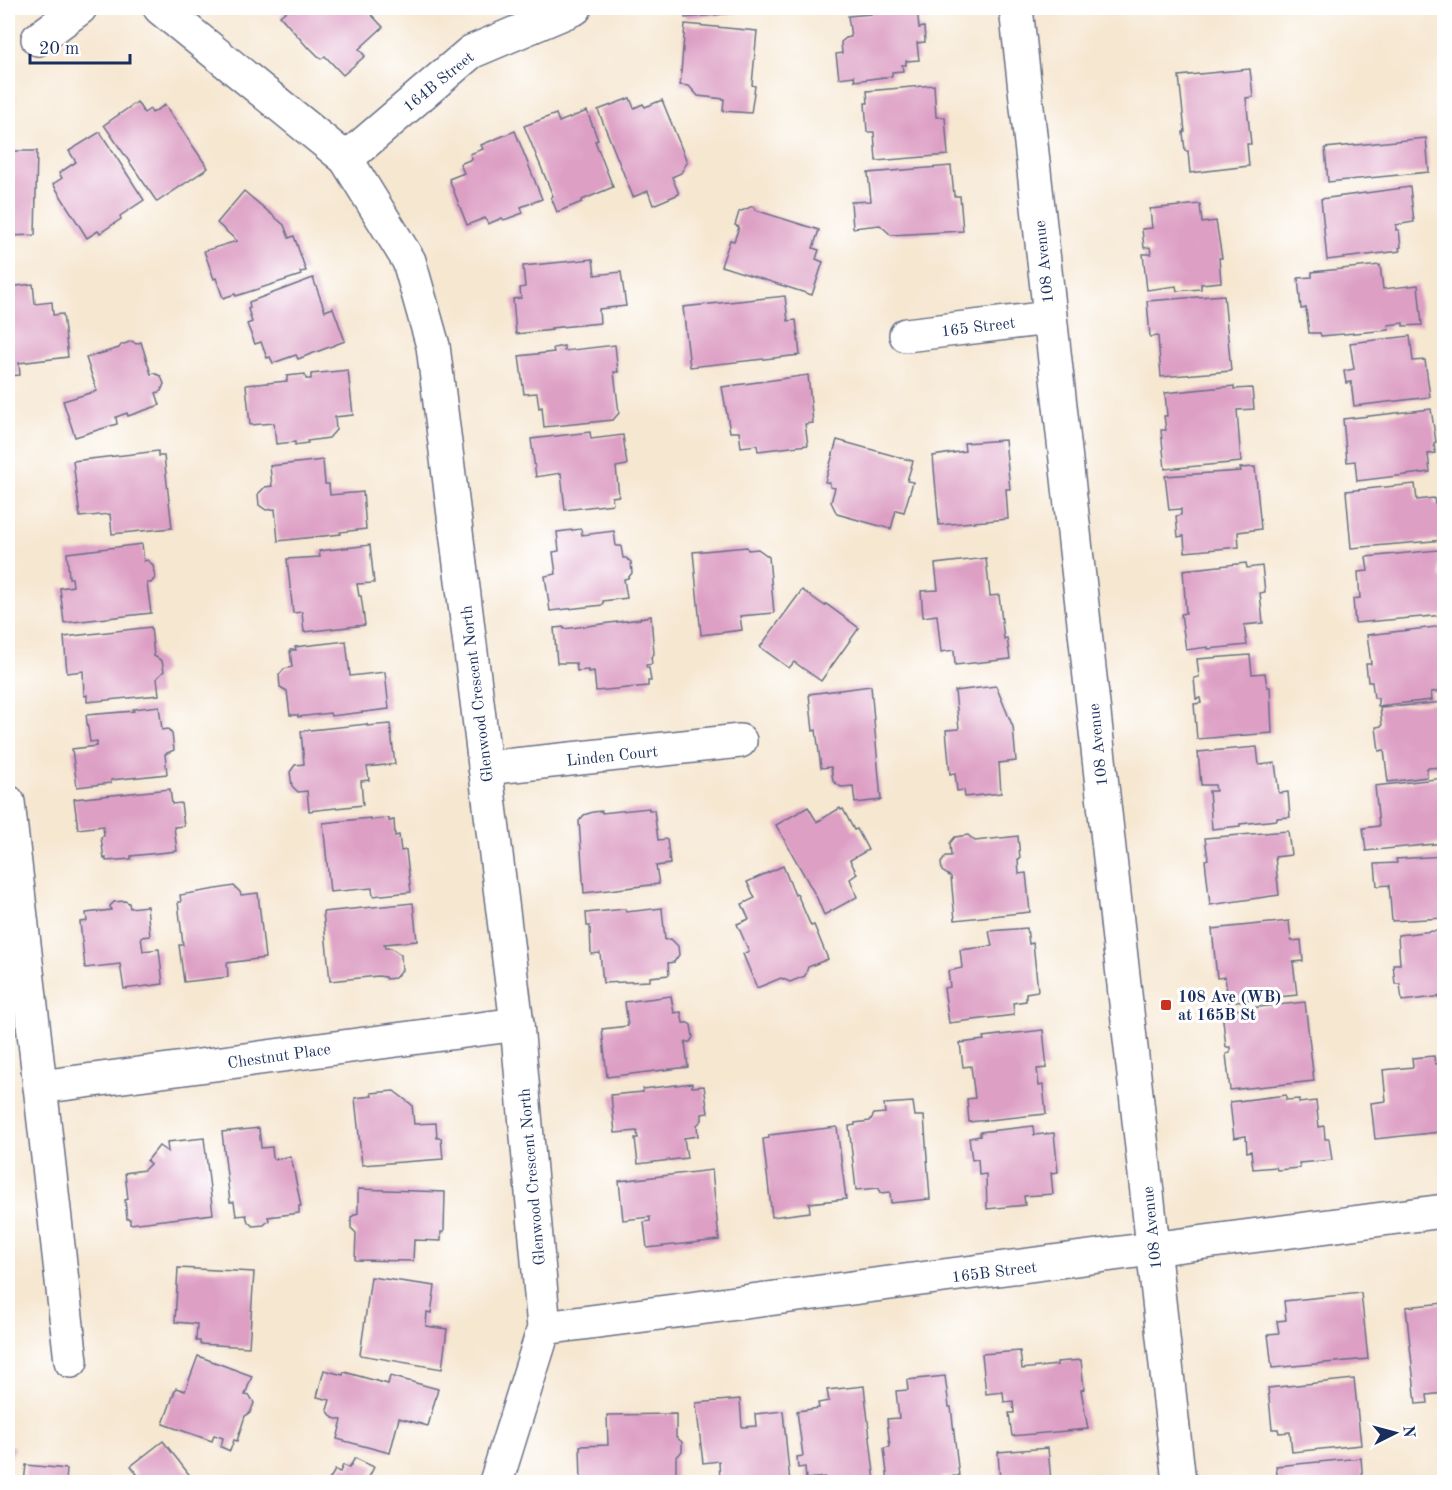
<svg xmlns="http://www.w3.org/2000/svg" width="1452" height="1490" viewBox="0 0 1452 1490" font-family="'Old Standard TT',serif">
	<rect width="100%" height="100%" fill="#fff"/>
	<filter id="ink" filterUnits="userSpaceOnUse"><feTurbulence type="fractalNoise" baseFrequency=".0167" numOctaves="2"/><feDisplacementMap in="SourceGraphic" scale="12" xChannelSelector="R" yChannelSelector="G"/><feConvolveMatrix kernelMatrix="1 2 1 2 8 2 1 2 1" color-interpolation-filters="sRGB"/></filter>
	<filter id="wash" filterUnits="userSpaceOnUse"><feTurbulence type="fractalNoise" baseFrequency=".008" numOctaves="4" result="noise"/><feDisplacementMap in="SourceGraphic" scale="24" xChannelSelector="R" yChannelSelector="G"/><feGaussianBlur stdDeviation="1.35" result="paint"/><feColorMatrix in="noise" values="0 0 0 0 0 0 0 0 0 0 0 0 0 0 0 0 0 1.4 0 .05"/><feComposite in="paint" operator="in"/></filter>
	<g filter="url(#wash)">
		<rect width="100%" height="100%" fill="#f6e7d1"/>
		<g id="blocks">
			<g fill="#dd9fc4">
				<path d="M290,8H365L383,27L359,49L365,56L343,75L325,56L321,59L309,47L308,48L280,16Z"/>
				<path d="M684,8H762L763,10L685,18Z"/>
				<path d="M878,8H901L902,10L917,8L919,28L924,27L925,42L917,43L919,60L906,61V65H902L903,71L892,72V76L855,81L854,76L839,78L836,54L842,53L841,42L846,38L851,37L848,16L871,14V11L879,10Z"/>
				<path d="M685,24L757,31L752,85L755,86L751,113L723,111L724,99L698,96L689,86L680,85Z"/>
				<path d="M1250,69L1253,97L1246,98L1251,144H1247L1249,166L1190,173L1188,151H1185L1183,132H1185L1179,76Z"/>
				<path d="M934,85L936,117H945L948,155L876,161L874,132H867L865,103H868L867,91Z"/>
				<path d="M630,98L634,108L643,104L645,107L662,100L687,162L681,173L672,177L679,194L653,205L648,191L633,197L598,110Z"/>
				<path d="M137,102L144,113L150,109L152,113L165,105L208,168L157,202L104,125Z"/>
				<path d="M587,111L598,140L595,141L613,187L582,200V202L557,212L551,197L553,196L524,126L556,114L559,122Z"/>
				<path d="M515,131L542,199L521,207L523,213L504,220L502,218L488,224L485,218L467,225L449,179L464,173L460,164L472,159L470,154L483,149L481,145Z"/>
				<path d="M100,132L144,200L120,216L121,219L100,233L98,231L87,238L53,184L62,178L59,173L76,162L69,151Z"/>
				<path d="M1426,138L1429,172L1328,182L1325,148Z"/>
				<path d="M8,151H37L35,235L8,236Z"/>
				<path d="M951,166L954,196H960L963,231L891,235L880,225L853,228L851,202L871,201L868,173Z"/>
				<path d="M1410,187L1414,222L1396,225V230H1399L1401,247L1399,248L1400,251L1327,260L1321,199Z"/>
				<path d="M244,191L284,225L289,238L294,236L306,271L300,272L301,275L236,296L235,294L223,298L216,278L214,279L204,251L237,241L217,223Z"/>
				<path d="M1200,204L1202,223L1216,221L1222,258H1219L1221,282L1201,284V289L1177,291L1176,286L1147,290L1143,254H1151L1150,247L1144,248L1142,229L1152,228L1150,209Z"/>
				<path d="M753,206L755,210L819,230L813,248L819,250L816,259L823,262L812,295L721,266L730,240L734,241L739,227L735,225L739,212Z"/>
				<path d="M593,259L595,275L621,272L626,306L599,309L600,323L551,328L552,330L516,334L513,299L521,298L520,288L525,287L523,266Z"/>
				<path d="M1380,265L1383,289L1418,285L1422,325L1403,326V323L1388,325L1389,330L1321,336L1320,333H1309L1306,308L1301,309L1298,278L1312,277V272Z"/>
				<path d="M313,278L325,311L333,308L345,341L298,359L296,355L273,363L270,357L267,358L261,342L255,344L247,324L252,322L248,309L250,308L249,302Z"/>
				<path d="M33,284L35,304L52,302L53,315L63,314L68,357L19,363L20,375L8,376V287Z"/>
				<path d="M1224,295L1231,371L1161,377L1158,336L1150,337L1147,301Z"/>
				<path d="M785,296L788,321L796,320L800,355L690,367L683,307Z"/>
				<path d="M1410,336L1413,361L1425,360L1430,397L1354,406L1351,382L1346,383L1344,371L1354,369L1350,343Z"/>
				<path d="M132,341L136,344L141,342L151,374L154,373L161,376L164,384L161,391L156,393L160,405L128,416L127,413L116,417L117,424L75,437L63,401L97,391L86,358L119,348L121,345Z"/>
				<path d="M615,345L618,372H614L619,413L613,420L544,427L542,407L539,408L537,393L524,394L519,356L554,352L553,348L564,346V351Z"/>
				<path d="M348,370L353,415L335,417L336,430L329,438L307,441L308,443L295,445V442L276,444L274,423L250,425L246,385L287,381V376L305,374L306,379H311V374Z"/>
				<path d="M808,375L813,423L805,424L808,445L758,451L757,445L741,447L739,432H730L722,387Z"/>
				<path d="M1234,386V389L1252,388L1254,409L1237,410L1241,462L1165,469L1161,430H1166L1164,416H1167L1165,393Z"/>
				<path d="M1431,409L1436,442L1434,443L1435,453L1428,454L1430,472L1357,481L1355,461L1347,462L1343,419Z"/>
				<path d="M590,432L591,439L623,435L627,465L616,467L619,496L612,497L613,504L565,510L561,473L536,477L531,439Z"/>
				<path d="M837,440L913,461L907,481L913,482L904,512L896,510L891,529L837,514L831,502L835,488L830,487V483L825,482Z"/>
				<path d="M1005,440L1010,489H1006L1008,519L939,525L933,456L965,451L964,443Z"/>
				<path d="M158,451V456H164L172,528L112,534L110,514L80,517L73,461Z"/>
				<path d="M323,460L325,484H329L330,495L363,492L366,529L340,532L341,534L278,541L275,509L266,510L259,505L258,494L265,487L272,486L270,466Z"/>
				<path d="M1255,467L1261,529L1238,532L1239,547L1185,552L1184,536L1178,537L1176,516L1181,515V509L1169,510L1165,476L1241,471L1240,468Z"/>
				<path d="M1415,484L1417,500L1434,498L1435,504L1442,503L1444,540L1351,548L1346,491Z"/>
				<path d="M581,529L582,535L614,531L616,546H621L623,558H626L631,562L632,573L628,578L624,579L627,598L603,601V605L550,611L545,576L556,574L553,552L559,551L557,532Z"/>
				<path d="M142,544L144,561L147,560L153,565L155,578L151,583H147L151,613L64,623L60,588L73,586L72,578H69L67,553Z"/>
				<path d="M370,545L374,583L357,584L359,596H361L365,625L304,632L302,612L293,613L287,559L320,557L319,551Z"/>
				<path d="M747,547L748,550L758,549L769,557L774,613L740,616L742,630L701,635L693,552Z"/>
				<path d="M1438,550L1440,578H1444V615L1355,623L1353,599L1360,598L1358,572L1368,571L1366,557Z"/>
				<path d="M986,558L990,596L999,595L1004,639L1007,638L1010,659L955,665L954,650L941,652L937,615L923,617L921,591L938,590L935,564Z"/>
				<path d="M1246,563L1247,568L1262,566L1265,592L1260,593L1263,623L1244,625L1247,645L1208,649V647L1186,650L1181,614L1186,613L1183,570Z"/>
				<path d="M802,590L825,606L826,604L859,628L821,681L794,662L789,668L760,647Z"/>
				<path d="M651,616L654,654L651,657L652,664L646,665L647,668H649L651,681H648V686L596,691L594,671L588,672V670L577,671L576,663H557L554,628L564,627V629L640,619V618Z"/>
				<path d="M1444,626V691L1431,692L1432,700L1378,706V698H1374L1372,682H1368L1366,664H1371L1367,635Z"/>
				<path d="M151,627L154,656L162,661L164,671L157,678L159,695L87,702V695L84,696L83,671L67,673L64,637Z"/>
				<path d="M346,641L350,676L385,672L389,709L331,716L330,713L298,717V715H290L287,691L280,687L279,675L284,669L292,667L290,650H296L295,647Z"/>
				<path d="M1250,655L1252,674L1265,673L1267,687H1270L1272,733L1197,739L1194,704L1201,703L1200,698L1196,699L1194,678L1199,677L1197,659Z"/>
				<path d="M871,686L881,800L855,803L853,786L841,787L833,781L831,767L821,768L816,730L813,731L809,694Z"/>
				<path d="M996,686L1013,727L1016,761L999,763L1001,793L965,797L964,790L957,791L955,773L950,774L946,730L959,729L955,691Z"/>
				<path d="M1444,702V767L1427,768V777L1388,782L1384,750L1379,751L1376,727L1382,726L1380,708Z"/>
				<path d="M159,706L162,730L168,729L172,734L174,750L165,754L167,774L111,780V783L77,787L72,749L97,746V741L90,742L86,715L134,711L133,709Z"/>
				<path d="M367,724V726L390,724L395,764L367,767L369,780L361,781L363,805L309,811L307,791L298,792L292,786L290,772L295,765L304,764L301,731Z"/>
				<path d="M1257,747L1259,765L1275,763L1279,793L1288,792L1290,817L1277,818V820L1240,824V826L1212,829L1209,791H1216L1215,785H1201L1198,752Z"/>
				<path d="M1444,778V843L1366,851L1363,828L1379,826L1375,786Z"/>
				<path d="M170,789L172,804L181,803L184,826L174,827L177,851L131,856V859L106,861V858L104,859L101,837L104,836L103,826L78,829L74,799Z"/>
				<path d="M808,807L817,822L840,808L841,810L843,809L854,830L857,829L868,850L850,860L857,874L850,879L857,897L824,915L817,898L776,825Z"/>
				<path d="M649,808V810H654L658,840L667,839L670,864L656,866L659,884L584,893L579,821L584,815L593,812L602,811V813Z"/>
				<path d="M370,818L371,820L389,818V821L394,820L395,836L399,835L401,851L406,850L411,892L373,896L372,888L330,892L323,823Z"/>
				<path d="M1288,831L1291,855L1275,857L1279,895L1210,905L1205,860L1208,859L1205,838Z"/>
				<path d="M968,835L975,841L1018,836L1020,859H1018L1019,874L1026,873L1030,912L955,920L951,877L942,871L941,863L946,856H951L950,843L955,837Z"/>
				<path d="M1444,856V918L1392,921L1389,885L1377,886L1375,864L1397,863L1396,859Z"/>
				<path d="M783,866L795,895L797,894L811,926L814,925L828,959L808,967L805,976L790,982L781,978L757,988L743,954L749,951L737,924L749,919L742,904L755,898L747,882Z"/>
				<path d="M234,886L240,892L241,895L258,893L265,958L227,963L228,977L184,982L179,945H183L178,902H181L180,895Z"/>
				<path d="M125,901L129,903L130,908L147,906L150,936L141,937L143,951L159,949L163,984L124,989L120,964L85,968L80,922L87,921L86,913L111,910L110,906L114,902Z"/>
				<path d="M413,903L417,941L384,944L385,948H391L401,955L402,970L395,978L386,979L385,977L378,976L330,981L323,912Z"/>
				<path d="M662,908L665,940L671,939L678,946L679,955L674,962L668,963L669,975L650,977V981L603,983L600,953L591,954L590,926H587L586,913L625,909L626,912Z"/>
				<path d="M1289,921L1291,941L1301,940L1303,961L1293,962L1297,995L1228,1002L1225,977L1217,978L1212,929Z"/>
				<path d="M1027,928L1029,944L1033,943L1038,991L1026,993V1001L1013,1003L1014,1015L949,1023L944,988L950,987L948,971L962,968L960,950L992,946L989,931Z"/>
				<path d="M1443,930L1444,932V996L1402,1001L1400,984H1395L1393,964H1400L1398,935Z"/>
				<path d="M671,996L674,1013L681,1012L683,1023H688L691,1025L693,1037L690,1042H685L688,1067L607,1077L602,1029L628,1026L625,1002Z"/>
				<path d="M1305,1002L1314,1081L1230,1090L1226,1054L1230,1053V1047H1226L1222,1011Z"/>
				<path d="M1043,1030L1047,1068L1037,1069L1039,1086L1043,1085L1046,1114L969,1122L967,1099L975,1098L971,1066L963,1067L960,1043L984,1040L983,1037Z"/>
				<path d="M1434,1056L1435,1064L1444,1063V1126L1439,1127L1440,1132L1375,1139L1371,1103L1386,1101L1383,1070L1413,1067L1412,1058Z"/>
				<path d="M692,1083V1087L704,1086L708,1113L702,1114V1120L697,1125L698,1136L684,1138L687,1158L638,1164L635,1138H638L637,1131L615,1133L611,1095L643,1092V1089Z"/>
				<path d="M394,1091L412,1105L414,1124L436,1123L437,1138H441L443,1159L362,1165L355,1098L372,1096L371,1093Z"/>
				<path d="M1286,1095V1100L1299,1099V1103L1316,1101L1319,1127L1324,1126L1325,1139H1329L1332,1160L1299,1163L1300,1168L1277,1170L1276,1167L1253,1169L1251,1151L1247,1152L1246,1136L1234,1138L1230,1102Z"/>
				<path d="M913,1102L915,1116H924L930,1199L891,1203L890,1192L880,1193L879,1188L856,1190L849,1126L855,1125V1123L870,1121L874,1114L885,1113L884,1104Z"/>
				<path d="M1033,1126L1034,1135L1054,1133L1058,1172L1051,1173L1053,1194L1024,1196L1025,1205L987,1209L986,1174L979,1175L978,1159L972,1160L969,1138L980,1136V1132Z"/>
				<path d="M837,1127L846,1199L809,1203L810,1212L772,1217L763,1139L769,1138V1135Z"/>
				<path d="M259,1128L261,1148L272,1147L273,1159L291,1157L301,1206H299V1213L268,1217L269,1220L264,1225L253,1226L248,1222L246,1215L236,1216L234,1202H230L222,1132Z"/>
				<path d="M204,1138L213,1214L130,1224V1219H127L125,1200L128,1199L125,1173L144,1170L150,1164L147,1161L159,1146L168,1152L167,1142Z"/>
				<path d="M712,1170L719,1240L647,1248L644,1222L650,1221V1217L623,1220L619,1181Z"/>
				<path d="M358,1189L445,1192L444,1232H441V1241L414,1240L413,1261L355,1260L356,1233L351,1228V1217L358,1213Z"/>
				<path d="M178,1268L254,1272L249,1347L200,1344V1341H196L197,1324L175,1322Z"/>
				<path d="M371,1277L435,1286L431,1313L427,1312L426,1326L447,1329L442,1369L360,1355Z"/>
				<path d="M1361,1293L1368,1359L1272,1368L1268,1334L1279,1333L1277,1321L1286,1320L1284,1301Z"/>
				<path d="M1444,1303V1393L1427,1395L1428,1403L1416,1404L1406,1307Z"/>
				<path d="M1020,1351L1022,1369L1057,1365V1362L1081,1360L1084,1389L1081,1390L1088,1429L1012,1436L1009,1413H1014L1013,1401L1004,1402L1003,1392L986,1394L982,1354Z"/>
				<path d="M198,1356L252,1376L245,1395L250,1396L254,1403L250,1413L245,1416L237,1441L234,1440L230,1451L221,1447L223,1438L214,1435L212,1441L163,1424L176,1388L185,1391Z"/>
				<path d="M324,1370L343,1375L344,1372L388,1384L390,1376L438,1389L428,1426L399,1418L390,1453L337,1439L342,1420L333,1418L327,1410L330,1400L317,1397Z"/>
				<path d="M945,1376L949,1407H951L959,1476L942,1477L939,1482H888L884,1448L890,1447L887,1419L899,1418L896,1391L908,1390L907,1380Z"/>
				<path d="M1354,1379L1361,1445L1292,1452L1290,1432L1279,1433L1278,1429H1272L1268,1388Z"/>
				<path d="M864,1386L875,1482H826L825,1477L806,1479L805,1467L798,1468L797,1457L803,1456L797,1411L819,1408L818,1403L829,1401L827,1390Z"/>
				<path d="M740,1399L742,1427L756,1426L755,1414L783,1411L790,1482H720L719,1461L703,1463L696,1403Z"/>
				<path d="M676,1414V1437L682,1442V1451L676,1458V1481L581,1482L580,1446L608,1445L607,1415Z"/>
				<path d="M163,1441L195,1482H125L137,1474L131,1466Z"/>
				<path d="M8,1444L15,1448L8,1462Z"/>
				<path d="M1048,1448L1051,1482H1000L998,1452Z"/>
				<path d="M355,1458L374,1467L368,1479L376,1482H328L335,1470L340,1472L343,1465L349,1468Z"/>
				<path d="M1361,1458L1363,1482H1278L1276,1466Z"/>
				<path d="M26,1465L67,1469L66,1482H24Z"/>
			</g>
		</g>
	</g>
	<g filter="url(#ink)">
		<use href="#blocks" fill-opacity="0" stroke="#686f86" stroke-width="1.5"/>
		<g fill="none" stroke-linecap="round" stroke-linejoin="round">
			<defs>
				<g id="minor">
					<path d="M160,8L346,159L409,261L433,346L517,1024L544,1328L496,1482"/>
					<path d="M38,39L80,8"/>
					<path d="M346,159L471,52L575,8"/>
					<path d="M906,335L1049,318"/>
					<path d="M485,768L740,741"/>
					<path d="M8,802L71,1361"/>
					<path d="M40,1087L517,1024"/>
					<path d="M544,1328L1444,1211"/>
				</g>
				<path id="tertiary" d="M1016,8L1179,1482"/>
			</defs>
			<use href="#minor" stroke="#686f86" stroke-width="36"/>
			<use href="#tertiary" stroke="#686f86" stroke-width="36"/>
			<use href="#minor" stroke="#fff" stroke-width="33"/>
			<use href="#tertiary" stroke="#fff" stroke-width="33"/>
		</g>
	</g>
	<rect fill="#c8321e" stroke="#fff" stroke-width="2" x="1160" y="999" width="12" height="12" rx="3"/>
	<g text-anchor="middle" stroke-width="6" stroke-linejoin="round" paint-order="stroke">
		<g font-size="16" fill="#1b2f5e" stroke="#fff">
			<text transform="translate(438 81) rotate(-39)" y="6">164B Street</text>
			<text transform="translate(1043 262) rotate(-96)" y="6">108 Avenue</text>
			<text transform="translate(978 326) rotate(-7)" y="6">165 Street</text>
			<text transform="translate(476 694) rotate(-97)" y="6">Glenwood Crescent North</text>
			<text transform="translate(1097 745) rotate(-96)" y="6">108 Avenue</text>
			<text transform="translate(612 755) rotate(-6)" y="6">Linden Court</text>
			<text transform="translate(279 1055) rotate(-8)" y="6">Chestnut Place</text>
			<text transform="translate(531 1177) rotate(-95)" y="6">Glenwood Crescent North</text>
			<text transform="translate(1151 1228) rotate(-96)" y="6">108 Avenue</text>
			<text transform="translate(994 1271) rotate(-7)" y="6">165B Street</text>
		</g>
		<g font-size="16" font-weight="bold" fill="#1b2f5e" stroke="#fff" text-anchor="start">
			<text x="1178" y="1002">108 Ave (WB)<tspan x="1178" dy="18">at 165B St</tspan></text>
		</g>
	</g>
	<rect width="1452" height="1490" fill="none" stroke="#fff" stroke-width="30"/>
	<g transform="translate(1395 1433) rotate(84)" stroke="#ffffff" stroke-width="4.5" paint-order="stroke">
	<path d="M0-4.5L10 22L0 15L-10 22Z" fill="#1b2f5e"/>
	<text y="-9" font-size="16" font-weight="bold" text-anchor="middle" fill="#1b2f5e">N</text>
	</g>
	<path d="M30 54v9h100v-9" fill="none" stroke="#1b2f5e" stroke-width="3"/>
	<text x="39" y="54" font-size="18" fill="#1b2f5e" stroke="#ffffff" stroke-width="4.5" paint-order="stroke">20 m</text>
</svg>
